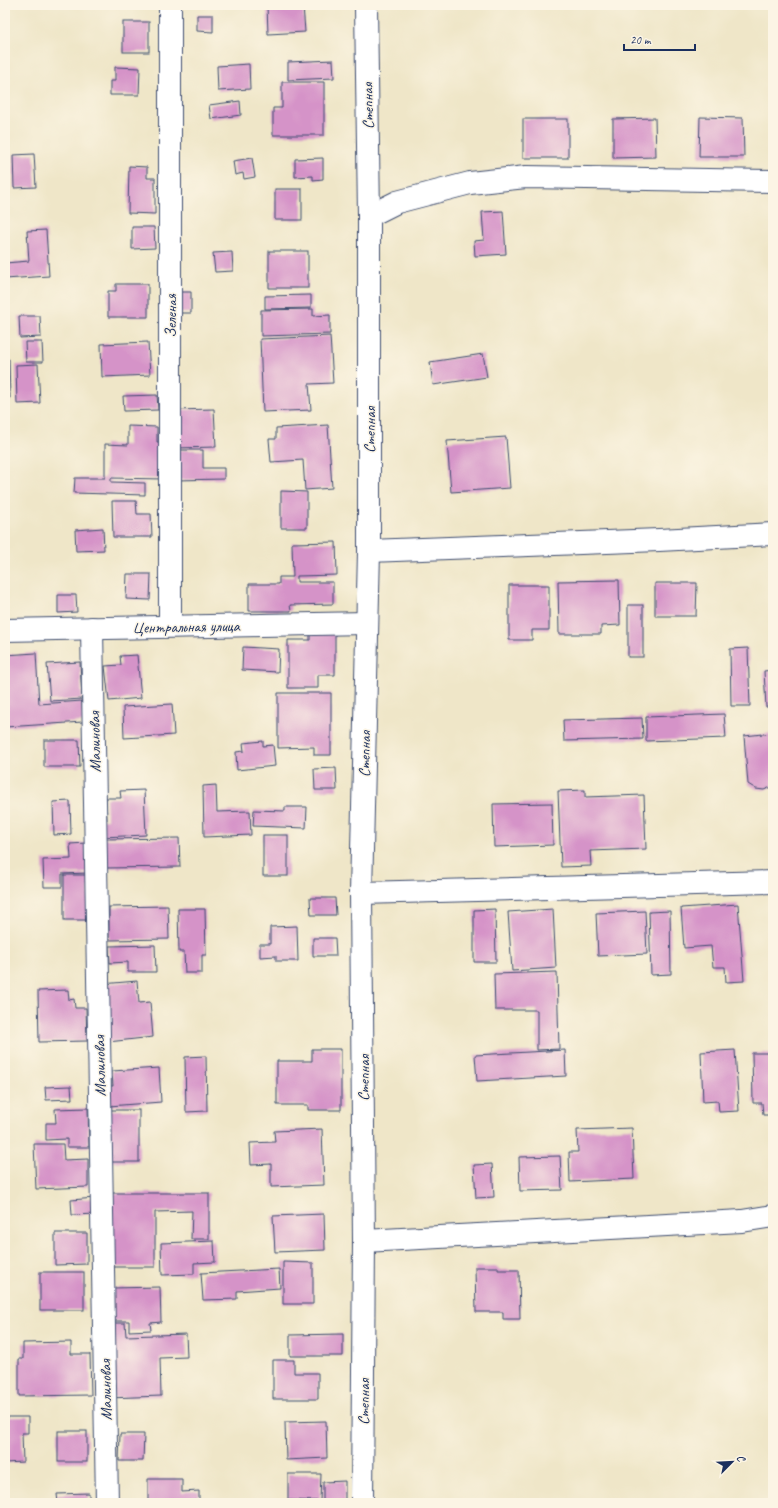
<svg xmlns="http://www.w3.org/2000/svg" width="778" height="1508" viewBox="0 0 778 1508" font-family="Caveat,sans-serif">
	<rect width="100%" height="100%" fill="#fcf5e5"/>
	<filter id="ink" filterUnits="userSpaceOnUse"><feTurbulence type="fractalNoise" baseFrequency=".025" numOctaves="2"/><feDisplacementMap in="SourceGraphic" scale="8" xChannelSelector="R" yChannelSelector="G"/><feConvolveMatrix kernelMatrix="1 2 1 2 8 2 1 2 1" color-interpolation-filters="sRGB"/></filter>
	<filter id="wash" filterUnits="userSpaceOnUse"><feTurbulence type="fractalNoise" baseFrequency=".012" numOctaves="4" result="noise"/><feDisplacementMap in="SourceGraphic" scale="16" xChannelSelector="R" yChannelSelector="G"/><feGaussianBlur stdDeviation="0.9" result="paint"/><feColorMatrix in="noise" values="0 0 0 0 0 0 0 0 0 0 0 0 0 0 0 0 0 1.4 0 .05"/><feComposite in="paint" operator="in"/></filter>
	<g filter="url(#wash)">
		<rect width="100%" height="100%" fill="#efe6c8"/>
		<g id="blocks">
			<g fill="#d593c8">
				<path d="M267,5H303L305,32L268,34Z"/>
				<path d="M638,5H658L657,9L638,8Z"/>
				<path d="M197,15H213V32L197,31Z"/>
				<rect x="123" y="22" width="26" height="30"/>
				<path d="M333,60L334,78L288,80V62Z"/>
				<path d="M249,64L250,89L218,91L217,66Z"/>
				<path d="M115,67L140,68L139,95H110V81H115Z"/>
				<path d="M282,82H324V135H273V108H282Z"/>
				<path d="M240,101L241,115L211,119L209,105Z"/>
				<path d="M700,117L743,118L744,157H699Z"/>
				<path d="M655,118L656,157L613,158V119Z"/>
				<rect x="523" y="119" width="45" height="39"/>
				<path d="M34,154L36,187L14,188L13,155Z"/>
				<path d="M252,158L255,177L244,179L243,173L235,175L233,161Z"/>
				<path d="M323,158V179L313,180V176L295,177V159Z"/>
				<path d="M129,166L147,167V178H155V214L128,213Z"/>
				<rect x="275" y="189" width="27" height="31"/>
				<path d="M503,211L506,254L475,256L474,241L484,240L482,212Z"/>
				<path d="M132,227H154L155,248L132,249Z"/>
				<path d="M46,230L49,276L5,279V263L29,261L27,231Z"/>
				<rect x="269" y="251" width="39" height="37"/>
				<path d="M232,252L233,271L215,272L213,253Z"/>
				<path d="M116,284H148V317H108V291H116Z"/>
				<path d="M175,292H191V313H176Z"/>
				<path d="M311,295V308L265,309V296Z"/>
				<path d="M313,309V316L330,315V334L261,336V310Z"/>
				<path d="M19,316H40L41,337L20,338Z"/>
				<path d="M330,336L333,383L309,384L311,410L263,412L260,339Z"/>
				<path d="M25,342H42L43,362H26Z"/>
				<path d="M148,342L150,375L102,377L101,344Z"/>
				<path d="M483,354L487,377L433,385L430,362Z"/>
				<path d="M5,359H9L10,398H5Z"/>
				<path d="M38,364L40,403L17,404L16,365Z"/>
				<path d="M157,395L158,410L124,411L123,396Z"/>
				<path d="M214,409L216,447L176,448L175,410Z"/>
				<path d="M328,425L332,488L305,490L303,460L271,462L269,439H276V428Z"/>
				<path d="M128,426L157,427V442H163V479L111,478V482L145,483V495L74,493L75,478H105V444L128,445Z"/>
				<path d="M506,437L510,488L451,492L447,441Z"/>
				<path d="M176,450H203V468H224V479L177,480Z"/>
				<path d="M281,491L307,492V528H281Z"/>
				<path d="M112,501H136L137,514H151L152,537H113Z"/>
				<path d="M103,528L104,550L76,551L75,530Z"/>
				<path d="M336,542L337,575L297,576V582H333V604L290,605L291,611H249V584H279V577H293L292,543Z"/>
				<path d="M127,574H151L150,600L126,599Z"/>
				<path d="M619,580L620,625L601,626V634H559L558,581Z"/>
				<path d="M655,583H697L696,616H655Z"/>
				<path d="M509,585H549V630H532V640H509Z"/>
				<path d="M58,595H76L77,612L58,613Z"/>
				<rect x="628" y="605" width="15" height="52"/>
				<path d="M335,633V675H318V688H288V640H310V634Z"/>
				<path d="M243,647L279,649L278,672L242,670Z"/>
				<path d="M748,648L750,706H731L730,649Z"/>
				<path d="M36,653L39,704L82,701L83,722L5,727V655Z"/>
				<path d="M137,655L141,698L109,701L105,666L121,665L120,656Z"/>
				<path d="M80,662L82,699L50,701L47,664Z"/>
				<path d="M773,670V707H766L764,671Z"/>
				<path d="M278,693H331V755H314V747L278,748Z"/>
				<path d="M172,704L174,735L124,738L123,707Z"/>
				<path d="M724,714L726,738L646,741V717Z"/>
				<path d="M642,718L643,739L564,741L563,720Z"/>
				<path d="M773,733V786L764,790L756,789L748,784L744,736Z"/>
				<path d="M44,740H79L80,767H44Z"/>
				<path d="M263,741V746L273,745L275,766L237,770L236,752L244,751L243,743Z"/>
				<path d="M336,768L337,790H315L314,769Z"/>
				<path d="M216,785L217,812L250,811L251,835L204,837L203,786Z"/>
				<path d="M144,790L146,835L102,837L101,820H107L106,798H121L120,791Z"/>
				<path d="M585,790V797L644,795L646,849L590,851L591,866L561,867L558,791Z"/>
				<path d="M70,801L71,834L54,835L53,802Z"/>
				<path d="M552,803L553,845L494,847L493,804Z"/>
				<path d="M285,807H307L306,828L253,826L254,810L285,811Z"/>
				<rect x="263" y="835" width="25" height="41"/>
				<path d="M179,838L180,867L104,868L103,839Z"/>
				<path d="M86,843L87,873L62,874V887H44L43,860L71,859L70,844Z"/>
				<rect x="64" y="875" width="25" height="45"/>
				<path d="M310,898H335L336,915H311Z"/>
				<path d="M738,904L744,981L726,982L725,967H713L711,946L684,948L681,908Z"/>
				<path d="M168,906L169,939L109,940V907Z"/>
				<path d="M178,909H205L206,955H202V973H185L184,952H179Z"/>
				<path d="M495,909L496,962H474V910Z"/>
				<path d="M553,909L556,968L512,971L508,912Z"/>
				<path d="M645,911L647,954L598,956L596,913Z"/>
				<path d="M670,911L671,974L651,975L649,912Z"/>
				<path d="M297,926L298,961H276V956L260,957V944H270V927Z"/>
				<path d="M313,938H335L336,956H313Z"/>
				<path d="M155,945L156,972H128V962L110,963L109,946Z"/>
				<path d="M557,972L559,1049L537,1050V1010H495L494,974Z"/>
				<path d="M137,981L139,1003L150,1002L153,1037L108,1042L102,984Z"/>
				<path d="M68,990L69,1000L74,999L75,1008H86L87,1041L39,1042L38,991Z"/>
				<path d="M312,1049H341V1110H308V1105H277V1061H312Z"/>
				<path d="M565,1050L566,1076L477,1081L475,1055Z"/>
				<path d="M735,1050L739,1111L719,1112L718,1101L703,1102L701,1052Z"/>
				<path d="M752,1053H773V1115H763L762,1103H753Z"/>
				<path d="M206,1056L207,1111L186,1112L185,1057Z"/>
				<path d="M159,1068L161,1102L109,1106L108,1086H113L112,1071Z"/>
				<path d="M71,1086L72,1099L46,1100L45,1087Z"/>
				<path d="M88,1108L89,1147H67V1139L46,1140V1123H56L55,1109Z"/>
				<rect x="104" y="1110" width="35" height="52"/>
				<path d="M632,1128L634,1179L570,1182L569,1152H578L577,1130Z"/>
				<path d="M322,1129L324,1185L271,1187V1164L251,1165L250,1143L275,1142L274,1131Z"/>
				<path d="M34,1144H63L64,1160L88,1159V1187L36,1189Z"/>
				<path d="M560,1156L562,1190L520,1191L519,1157Z"/>
				<path d="M492,1164L494,1197L476,1198L474,1165Z"/>
				<path d="M103,1193H209V1239H191L192,1211L155,1212V1267H103Z"/>
				<path d="M95,1198L96,1214L72,1215L71,1200Z"/>
				<path d="M324,1214L325,1250L275,1252L273,1216Z"/>
				<path d="M55,1233H87V1264L55,1265Z"/>
				<path d="M214,1241L215,1262L194,1263V1274L162,1275L161,1243Z"/>
				<path d="M283,1262L313,1263V1304H283Z"/>
				<path d="M475,1267H498V1270H519L520,1319H503V1312H476Z"/>
				<path d="M279,1269L280,1288L237,1291V1299L203,1300L201,1273Z"/>
				<rect x="40" y="1272" width="44" height="38"/>
				<path d="M160,1287L161,1322L150,1323L151,1330L129,1331V1321H113L112,1288Z"/>
				<path d="M105,1323H125L126,1336L186,1334L187,1357L160,1358L161,1396L108,1398Z"/>
				<path d="M343,1334V1356H290V1335Z"/>
				<path d="M71,1342V1354H90L91,1395L19,1396V1359H23V1343Z"/>
				<path d="M273,1360H294V1373H318V1399H273Z"/>
				<path d="M5,1417H28V1433H22L23,1462L5,1463Z"/>
				<path d="M326,1421L327,1458L286,1460L285,1422Z"/>
				<rect x="58" y="1431" width="29" height="31"/>
				<path d="M120,1434H144L143,1461H119Z"/>
				<path d="M288,1474H321L320,1501L288,1500Z"/>
				<path d="M148,1479H182V1492L199,1491V1503H148Z"/>
				<path d="M345,1481V1503H323V1482Z"/>
				<path d="M89,1493V1503H58L57,1494Z"/>
			</g>
		</g>
	</g>
	<g filter="url(#ink)">
		<use href="#blocks" fill-opacity="0" stroke="#3b4a6e" stroke-width="1"/>
		<g fill="none" stroke-linecap="round" stroke-linejoin="round">
			<defs>
				<g id="minor">
					<path d="M170,5V626"/>
					<path d="M369,216L397,202L470,183L526,177L773,181"/>
					<path d="M369,551L659,540L773,534"/>
					<path d="M92,628L107,1503"/>
					<path d="M5,630L367,623"/>
					<path d="M361,893L773,882"/>
					<path d="M364,1241L742,1221L773,1216"/>
					<path d="M362,1503L364,1241L361,893L369,551V216L366,5"/>
				</g>
			</defs>
			<use href="#minor" stroke="#3b4a6e" stroke-width="24"/>
			<use href="#minor" stroke="#fff" stroke-width="22"/>
		</g>
	</g>
	<g text-anchor="middle" stroke-width="3" stroke-linejoin="round" paint-order="stroke">
		<g font-size="16" fill="#1b2f5e" stroke="#fcf5e5">
			<text transform="translate(367 106) rotate(-91)" y="6">Степная</text>
			<text transform="translate(170 316) rotate(-90)" y="6">Зеленая</text>
			<text transform="translate(369 430) rotate(-90)" y="6">Степная</text>
			<text transform="translate(186 626) rotate(-1)" y="6">Центральная улица</text>
			<text transform="translate(94 742) rotate(-91)" y="6">Малиновая</text>
			<text transform="translate(364 754) rotate(-89)" y="6">Степная</text>
			<text transform="translate(99 1066) rotate(-91)" y="6">Малиновая</text>
			<text transform="translate(363 1078) rotate(-90)" y="6">Степная</text>
			<text transform="translate(105 1390) rotate(-91)" y="6">Малиновая</text>
			<text transform="translate(363 1402) rotate(-90)" y="6">Степная</text>
		</g>
	</g>
	<rect width="778" height="1508" fill="none" stroke="#fcf5e5" stroke-width="20"/>
	<g transform="translate(732 1462) rotate(66)" stroke="#fcf5e5" stroke-width="3" paint-order="stroke">
	<path d="M0-3L7 15L0 10L-7 15Z" fill="#1b2f5e"/>
	<text y="-6" font-size="11" font-weight="bold" text-anchor="middle" fill="#1b2f5e">С</text>
	</g>
	<path d="M624 44v6h71v-6" fill="none" stroke="#1b2f5e" stroke-width="2"/>
	<text x="630" y="44" font-size="12" fill="#1b2f5e" stroke="#fcf5e5" stroke-width="3" paint-order="stroke">20 m</text>
</svg>
